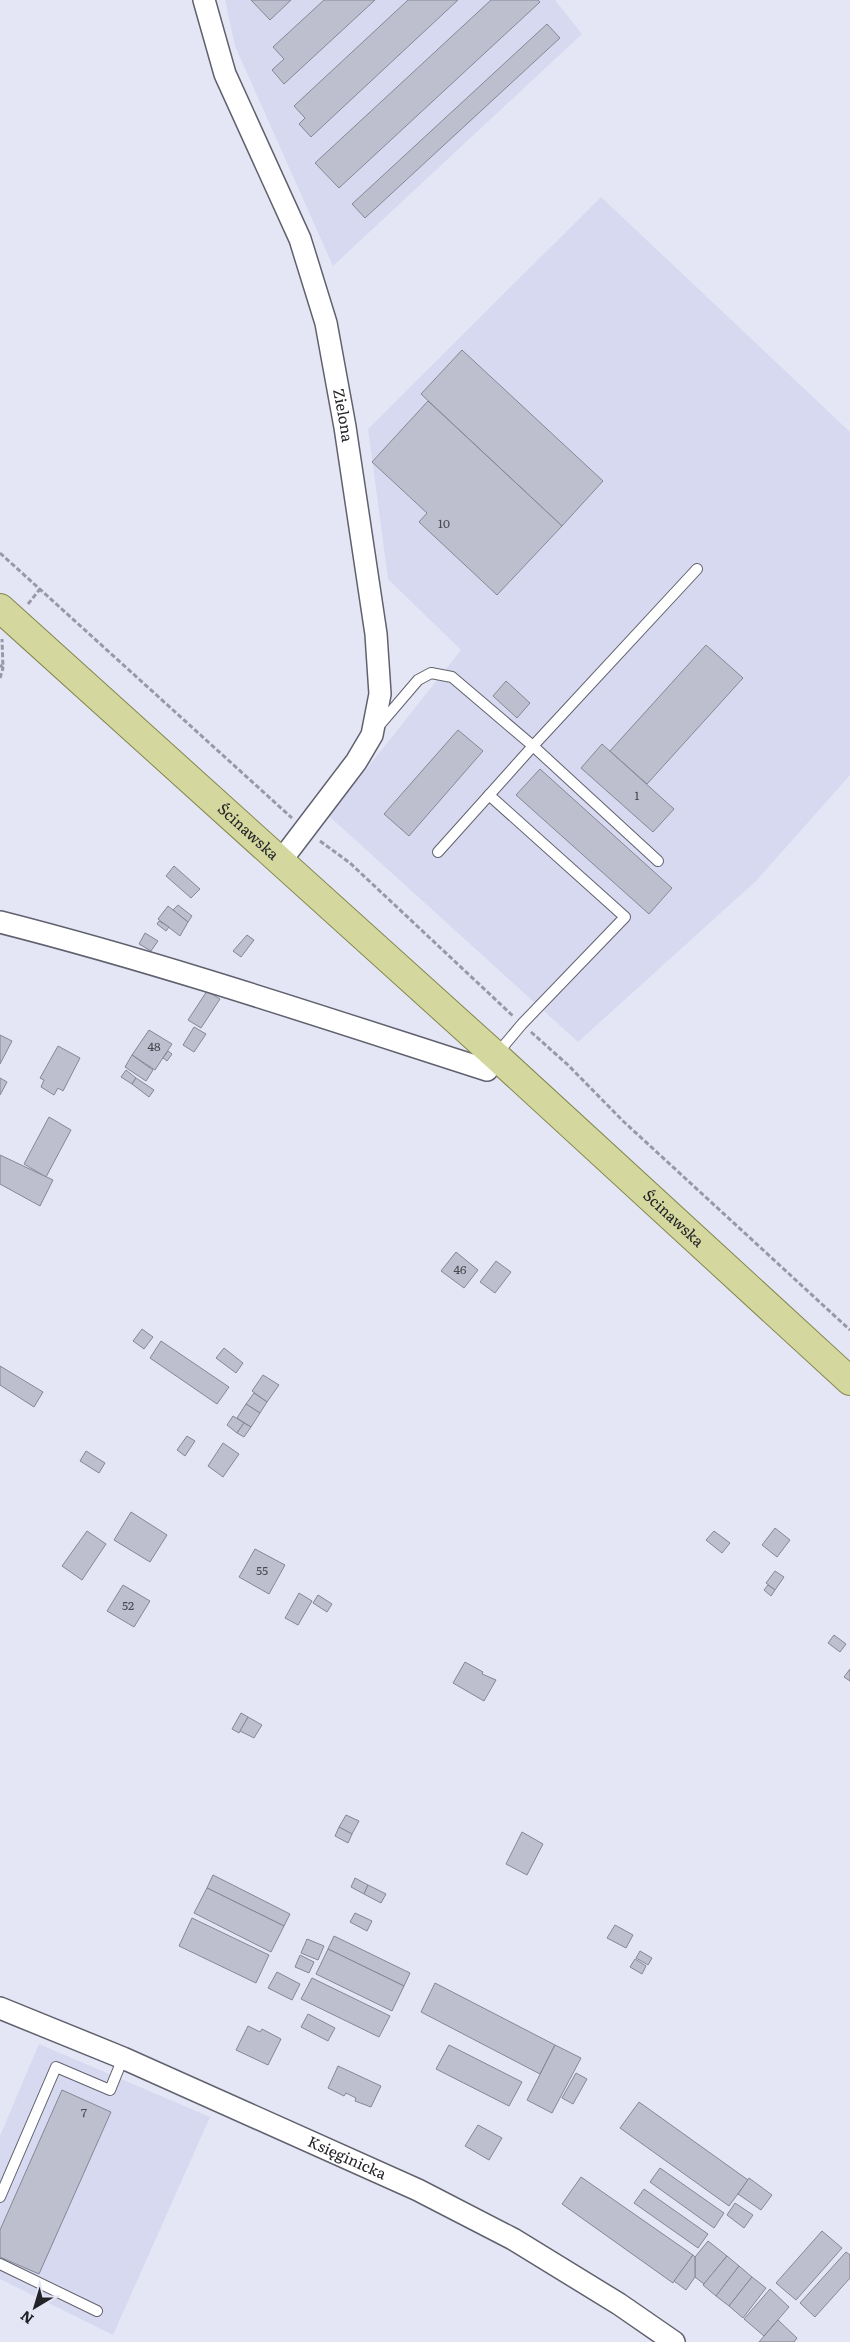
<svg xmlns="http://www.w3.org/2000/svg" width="850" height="2342" viewBox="0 0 850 2342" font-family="Literata,serif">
	<rect width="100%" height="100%" fill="#e4e6f5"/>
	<g fill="#d7d9f0">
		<path d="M225,0H555L582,34L333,266L235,46Z"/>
		<path d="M601,197L850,432V775L756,881L578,1042L329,816L461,650L388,579L368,429Z"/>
		<path d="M39,2044L210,2117L113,2335L0,2279V2136Z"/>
	</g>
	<g fill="#bebfce" stroke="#868795">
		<path d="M251,0H291L270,20Z"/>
		<path d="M324,0H375L284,84L272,70L284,59L273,47Z"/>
		<path d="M408,0H458L311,137L299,124L305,118L294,106Z"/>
		<path d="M491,0H538L540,2L339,188L315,163Z"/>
		<path d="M547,24L560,38L365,218L352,204Z"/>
		<path d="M462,350L603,481L562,526L421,394Z"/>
		<path d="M428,401L562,526L497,595L419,522L427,513L372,462Z"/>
		<path d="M706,645L743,678L647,784L610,751Z"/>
		<path d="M506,681L530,703L517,718L493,696Z"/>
		<path d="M458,730L483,751L409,836L384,814Z"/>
		<path d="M602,744L674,809L653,832L581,768Z"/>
		<path d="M540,769L672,888L649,914L516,795Z"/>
		<path d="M174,866L200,889L191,898L166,876Z"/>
		<path d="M178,905L192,916L188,922L173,910Z"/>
		<path d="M168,906L188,922L180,936L158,919Z"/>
		<path d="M159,921L169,927L166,931L157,924Z"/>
		<path d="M145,933L158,941L151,951L139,944Z"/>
		<path d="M247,935L254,940L241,957L233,951Z"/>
		<path d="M207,991L220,999L201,1028L188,1020Z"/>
		<path d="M194,1027L206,1034L194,1052L183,1045Z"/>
		<path d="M149,1030L172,1044L155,1070L132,1055Z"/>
		<path d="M0,1035L12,1041L0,1064Z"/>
		<path d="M58,1046L80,1058L63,1091L58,1088L54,1095L41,1087L44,1080L40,1078Z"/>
		<path d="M168,1051L172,1054L167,1061L163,1058Z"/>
		<path d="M132,1055L153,1070L146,1081L125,1067Z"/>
		<path d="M126,1070L136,1078L132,1084L121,1077Z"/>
		<path d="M0,1078L7,1082L0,1095Z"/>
		<path d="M136,1078L154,1090L149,1097L132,1084Z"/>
		<path d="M49,1117L71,1130L46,1177L24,1164Z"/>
		<path d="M0,1155L53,1180L40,1206L0,1184Z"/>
		<path d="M456,1252L478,1270L464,1288L441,1271Z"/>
		<path d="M496,1261L511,1272L495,1293L480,1282Z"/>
		<path d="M142,1329L153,1337L144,1349L133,1341Z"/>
		<path d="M161,1341L229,1387L217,1404L150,1358Z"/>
		<path d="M224,1348L243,1363L236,1373L216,1358Z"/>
		<path d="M0,1366L43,1392L34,1407L0,1385Z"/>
		<path d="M263,1375L279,1385L267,1402L252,1391Z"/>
		<path d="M254,1393L267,1402L260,1413L246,1404Z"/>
		<path d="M246,1404L260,1413L251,1427L237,1418Z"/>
		<path d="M233,1416L244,1423L237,1433L227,1425Z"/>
		<path d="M244,1423L251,1427L244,1437L237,1433Z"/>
		<path d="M187,1436L195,1441L185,1456L177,1450Z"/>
		<path d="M223,1443L239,1454L223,1477L208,1466Z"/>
		<path d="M86,1451L105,1463L99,1473L80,1461Z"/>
		<path d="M131,1512L167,1535L150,1562L114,1540Z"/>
		<path d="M775,1528L790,1540L777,1557L762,1545Z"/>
		<path d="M87,1531L106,1544L82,1580L62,1566Z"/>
		<path d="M714,1531L730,1543L722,1553L706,1540Z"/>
		<path d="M255,1549L285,1565L269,1594L239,1577Z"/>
		<path d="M775,1571L784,1577L775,1590L766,1583Z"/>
		<path d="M123,1585L150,1601L134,1627L107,1611Z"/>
		<path d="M768,1585L775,1590L771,1596L764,1590Z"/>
		<path d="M299,1593L312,1601L298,1625L285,1618Z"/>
		<path d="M318,1595L332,1604L327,1612L313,1603Z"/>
		<path d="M834,1635L846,1644L840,1652L828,1643Z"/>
		<path d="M465,1662L483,1672L482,1674L496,1680L484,1701L453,1683Z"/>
		<path d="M850,1669V1681L844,1677Z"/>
		<path d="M241,1713L248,1717L239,1733L232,1729Z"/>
		<path d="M248,1717L262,1725L254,1738L240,1731Z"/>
		<path d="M346,1815L359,1821L352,1834L339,1827Z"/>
		<path d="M339,1827L352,1834L348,1843L335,1836Z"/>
		<path d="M522,1832L543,1844L527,1875L506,1864Z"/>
		<path d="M213,1875L290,1914L284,1926L207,1888Z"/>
		<path d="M355,1878L368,1885L364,1894L351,1887Z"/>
		<path d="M368,1885L386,1894L381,1903L364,1894Z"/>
		<path d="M207,1888L284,1926L271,1952L194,1913Z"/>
		<path d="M355,1913L372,1921L367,1931L350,1922Z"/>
		<path d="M192,1918L269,1955L256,1983L179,1946Z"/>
		<path d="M615,1925L633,1935L626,1948L607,1938Z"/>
		<path d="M334,1936L410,1973L404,1986L328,1949Z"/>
		<path d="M307,1939L324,1946L318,1960L301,1953Z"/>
		<path d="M328,1949L404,1986L392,2011L316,1974Z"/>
		<path d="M640,1951L652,1958L648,1965L636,1958Z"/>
		<path d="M300,1955L314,1962L309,1973L295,1967Z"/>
		<path d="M635,1959L646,1966L642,1974L630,1967Z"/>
		<path d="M277,1972L300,1984L292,2000L268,1988Z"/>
		<path d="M312,1978L390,2016L379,2037L301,1999Z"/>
		<path d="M435,1983L555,2045L540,2074L421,2012Z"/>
		<path d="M308,2014L335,2028L328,2041L301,2027Z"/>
		<path d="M248,2026L260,2032L262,2029L281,2039L268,2065L236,2050Z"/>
		<path d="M449,2045L522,2082L509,2106L436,2069Z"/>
		<path d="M555,2045L581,2058L552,2113L527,2100Z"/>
		<path d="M338,2066L381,2086L371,2107L355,2101L356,2098L346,2093L344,2096L328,2088Z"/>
		<path d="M576,2073L587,2079L573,2104L562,2098Z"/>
		<path d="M62,2090L111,2112L39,2274L0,2257V2230Z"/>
		<path d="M639,2102L748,2180L729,2206L620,2128Z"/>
		<path d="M478,2125L502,2138L489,2160L465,2146Z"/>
		<path d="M660,2168L724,2213L714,2228L650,2182Z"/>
		<path d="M581,2177L693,2255L673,2283L562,2204Z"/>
		<path d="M749,2178L772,2195L761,2210L738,2194Z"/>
		<path d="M644,2189L708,2234L698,2248L634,2203Z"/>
		<path d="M735,2203L753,2215L744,2228L727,2215Z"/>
		<path d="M822,2231L842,2248L796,2300L776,2283Z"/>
		<path d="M708,2241L727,2256L704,2284L695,2277V2257Z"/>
		<path d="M846,2252L850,2255V2278L815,2317L800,2303Z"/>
		<path d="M693,2255L695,2257V2277L686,2290L674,2281Z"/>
		<path d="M727,2256L739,2266L716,2296L703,2285Z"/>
		<path d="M739,2266L752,2277L729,2306L716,2296Z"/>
		<path d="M752,2277L766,2288L743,2318L729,2306Z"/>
		<path d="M770,2289L789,2307L764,2336L744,2319Z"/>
		<path d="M778,2320L797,2338L794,2342H759Z"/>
	</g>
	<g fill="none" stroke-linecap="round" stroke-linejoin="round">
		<defs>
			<g id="service">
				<path d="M377,728L418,680L431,673L452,677L533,746L658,861"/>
				<path d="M489,795L625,917L522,1024L496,1055"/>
				<path d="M438,852L533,746L697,569"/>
				<path d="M0,2197L56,2067L110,2090L123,2058"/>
				<path d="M0,2264L97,2311"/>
			</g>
			<g id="minor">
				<path id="s1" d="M204,0L225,74L300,239L326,323L345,427L376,634L380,694L372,735L356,762L280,862"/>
				<path d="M0,922C165,964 325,1018 487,1070"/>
				<path id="s2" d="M0,2008L123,2058L418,2190L513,2239L619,2304L674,2342"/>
			</g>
			<g id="primary">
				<path id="s3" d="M0,608L495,1055L850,1381"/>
			</g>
		</defs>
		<use href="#service" stroke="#60616e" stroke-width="12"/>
		<use href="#minor" stroke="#60616e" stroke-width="24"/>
		<use href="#primary" stroke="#83874c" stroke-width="30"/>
		<g stroke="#9899a5" stroke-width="3" stroke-dasharray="5 2.5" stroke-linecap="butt">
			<path d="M0,553L292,818"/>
			<path d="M28,604L40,589"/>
			<path d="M0,665L3,668L2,639"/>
			<path d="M0,678L3,668"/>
			<path d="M320,841L350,863L513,1016"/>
			<path d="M531,1032L568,1065L623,1121L850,1330"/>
		</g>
		<use href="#service" stroke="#fff" stroke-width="10"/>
		<use href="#minor" stroke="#fff" stroke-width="21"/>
		<use href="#primary" stroke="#d4d89f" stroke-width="28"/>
	</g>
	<g text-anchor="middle" stroke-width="5" stroke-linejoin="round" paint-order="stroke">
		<g font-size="12" fill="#494952">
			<text x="444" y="528">10</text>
			<text x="637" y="800">1</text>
			<text x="154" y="1051">48</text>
			<text x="460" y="1274">46</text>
			<text x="262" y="1575">55</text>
			<text x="128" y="1610">52</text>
			<text x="84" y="2117">7</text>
		</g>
		<g font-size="15" fill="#222228" stroke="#e4e6f5">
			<text dy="5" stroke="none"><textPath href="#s1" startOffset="440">Zielona</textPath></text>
			<text dy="5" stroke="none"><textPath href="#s3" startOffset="334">Ścinawska</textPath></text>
			<text dy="5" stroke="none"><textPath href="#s3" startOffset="909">Ścinawska</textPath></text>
			<text dy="5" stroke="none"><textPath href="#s2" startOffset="378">Księginicka</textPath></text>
		</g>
	</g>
	<g transform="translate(35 2307) rotate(218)" stroke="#e4e6f5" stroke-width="4" paint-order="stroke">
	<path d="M0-4L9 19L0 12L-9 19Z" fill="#222228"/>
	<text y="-8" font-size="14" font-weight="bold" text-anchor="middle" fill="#222228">N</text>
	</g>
</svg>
